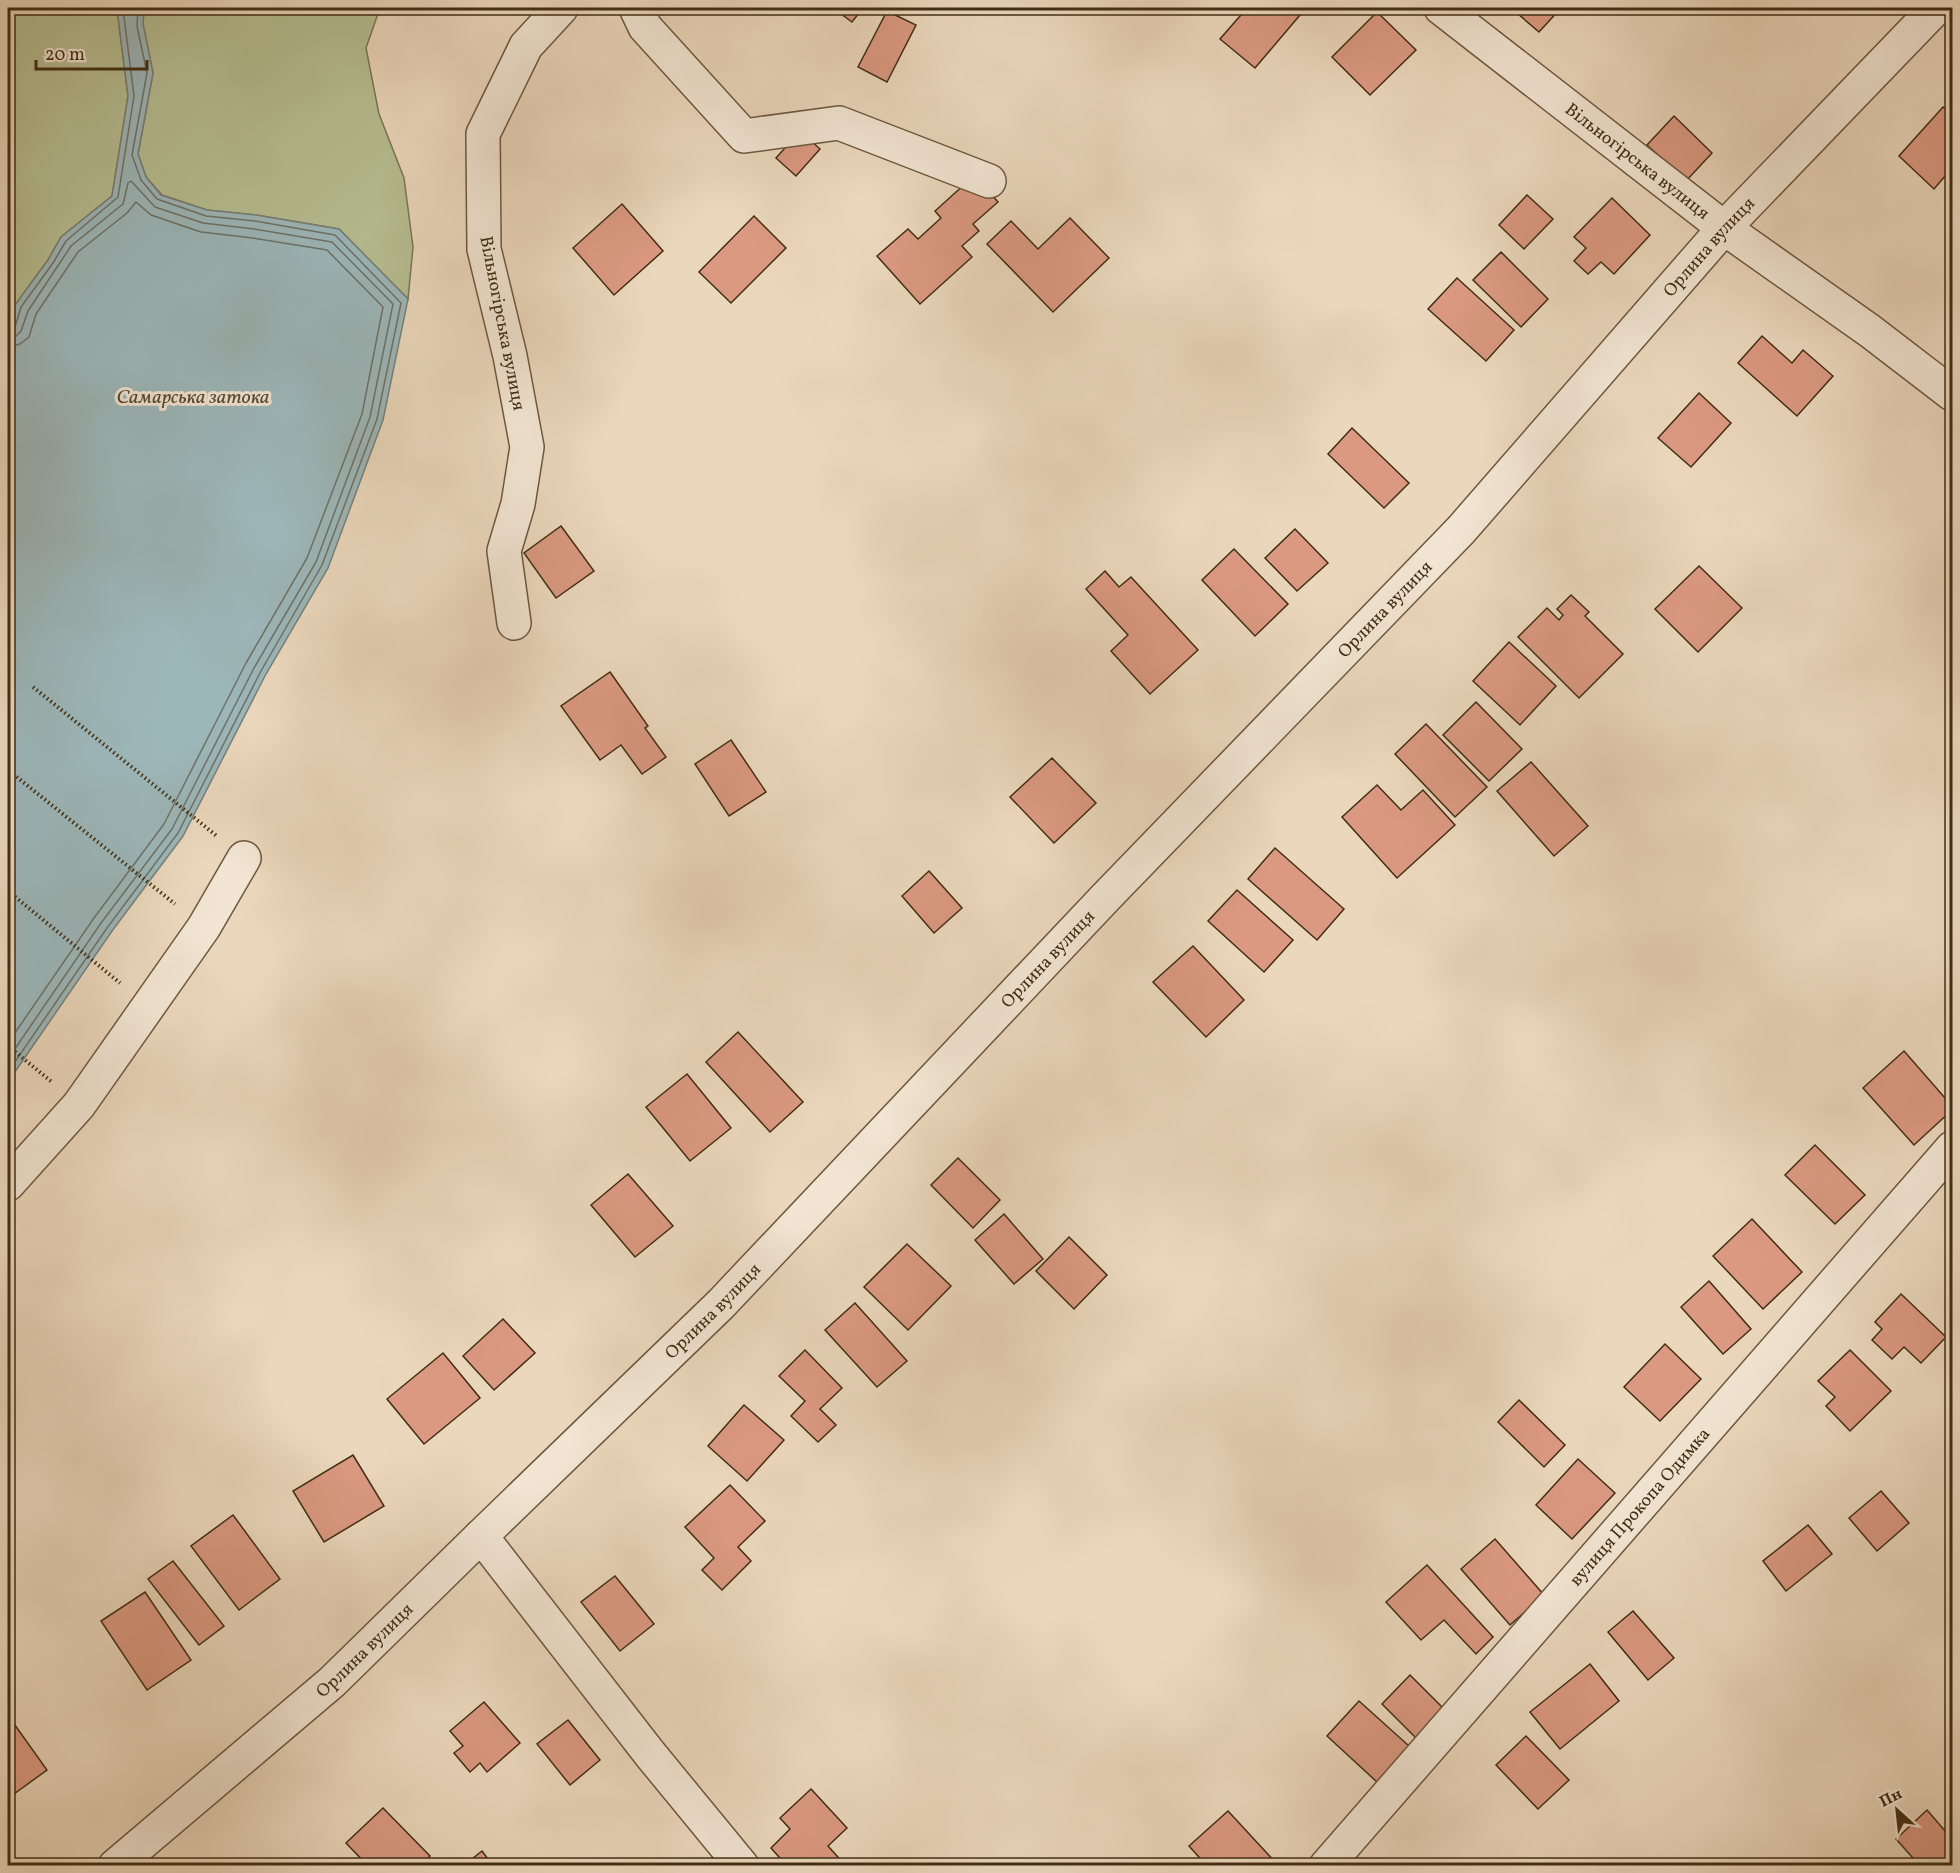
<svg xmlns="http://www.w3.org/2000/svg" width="1960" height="1873" viewBox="0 0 1960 1873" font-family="Vollkorn,serif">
	<rect width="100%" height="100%" fill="#ebd7bc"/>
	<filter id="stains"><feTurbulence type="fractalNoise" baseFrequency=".00333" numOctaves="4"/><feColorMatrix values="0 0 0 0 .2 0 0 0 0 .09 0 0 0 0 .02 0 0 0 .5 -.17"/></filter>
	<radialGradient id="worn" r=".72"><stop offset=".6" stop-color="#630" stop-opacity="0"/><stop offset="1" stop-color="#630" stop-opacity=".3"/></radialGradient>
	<g fill="#b6be92" stroke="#7c7653" stroke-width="1.5">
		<path d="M8,8H119L118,17L128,96L112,196L61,237L48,260L15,305L8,333Z"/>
		<path d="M144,8H380L366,48L379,114L404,178L413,247L408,299L339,229L256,215L207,210L162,195L146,177L138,154L153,73L143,24Z"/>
	</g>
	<path fill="#9cb7ba" stroke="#788078" stroke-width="1.5" d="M119,8H144L143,24L153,73L138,154L146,177L161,195L207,210L256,215L339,229L408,299L383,420L328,568L266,674L183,836L112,931L8,1082V333L15,305L48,260L61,237L112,196L128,96L118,17Z"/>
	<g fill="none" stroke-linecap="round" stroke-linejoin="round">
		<g stroke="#6e7267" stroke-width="1.5">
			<path d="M8,330L15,327L21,307L53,263L66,241L118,197L134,96L124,17L125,8"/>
			<path d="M8,337L16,336L21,331L28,311L71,246L123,204L128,183L131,181L155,207L203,223L254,229L332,242L393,304L370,417L316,562L254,668L172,829L101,923L8,1059"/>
			<path d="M8,347L20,344L29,337L36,314L78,252L127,213L136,202L151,215L201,232L253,238L327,250L383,307L362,414L307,558L246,663L164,824L94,918L8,1043"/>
			<path d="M8,1072L107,928L178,833L261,671L322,565L377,419L401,303L335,235L255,221L206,216L157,199L141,180L132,155L147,73L137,26L138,8"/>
		</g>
	</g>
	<g fill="#db9981" stroke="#412e14" stroke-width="1.5">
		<path d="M833,8H863L852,22Z"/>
		<path d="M1247,8H1291L1300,15L1255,68L1220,39Z"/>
		<path d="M1511,8H1561L1539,32Z"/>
		<path d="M887,11L916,25L887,82L858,67Z"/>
		<path d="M1377,12L1416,50L1370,95L1332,57Z"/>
		<path d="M1943,107L1952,115V168L1934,189L1899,156Z"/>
		<path d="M1674,116L1712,153L1686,181L1647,145Z"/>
		<path d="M800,131L820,149L796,176L776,158Z"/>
		<path d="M966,183L982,184L998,202L973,224L979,231L962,246L972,257L920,304L877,256L908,229L918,239L941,218L935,211Z"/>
		<path d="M1527,195L1553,219L1524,249L1499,225Z"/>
		<path d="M1612,198L1650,235L1614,274L1601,262L1588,274L1574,261L1586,248L1574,237Z"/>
		<path d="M622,204L663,251L614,295L573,248Z"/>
		<path d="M754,216L786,248L731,303L699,272Z"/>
		<path d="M1070,218L1109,258L1053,312L987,244L1011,221L1038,249Z"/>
		<path d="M1501,252L1548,299L1521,327L1473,280Z"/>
		<path d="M1457,278L1514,330L1486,361L1428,309Z"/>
		<path d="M1762,336L1792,363L1803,350L1833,376L1797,416L1738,363Z"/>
		<path d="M1699,393L1731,423L1691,467L1658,438Z"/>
		<path d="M1352,428L1409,483L1384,508L1328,454Z"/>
		<path d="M561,526L594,571L556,598L524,553Z"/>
		<path d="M1295,529L1328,563L1297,591L1265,558Z"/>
		<path d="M1234,549L1288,604L1255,636L1202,580Z"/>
		<path d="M1699,566L1742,608L1698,652L1655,609Z"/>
		<path d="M1105,571L1119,587L1131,577L1198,650L1150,694L1111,651L1128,635L1086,589Z"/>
		<path d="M1571,595L1589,612L1585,616L1623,654L1579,698L1518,637L1547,608L1559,620L1563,615L1557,609Z"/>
		<path d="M1509,642L1556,686L1520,725L1473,681Z"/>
		<path d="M610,672L648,726L645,728L666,757L642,774L621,745L600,760L561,706Z"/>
		<path d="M1476,702L1522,749L1489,781L1443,735Z"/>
		<path d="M1426,724L1487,787L1455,817L1395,754Z"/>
		<path d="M731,740L766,792L729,816L695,764Z"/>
		<path d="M1052,758L1096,803L1054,843L1010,797Z"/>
		<path d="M1531,762L1588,826L1554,856L1497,791Z"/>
		<path d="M1377,785L1401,810L1423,790L1455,825L1397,878L1342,817Z"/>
		<path d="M1275,848L1344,909L1317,940L1248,879Z"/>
		<path d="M929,871L962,908L934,933L902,896Z"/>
		<path d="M1237,890L1293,940L1264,972L1208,921Z"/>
		<path d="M1193,946L1244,1000L1206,1037L1153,982Z"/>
		<path d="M738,1032L803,1102L770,1132L706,1062Z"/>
		<path d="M1904,1051L1952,1106V1110L1914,1145L1863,1088Z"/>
		<path d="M687,1074L731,1128L690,1161L646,1107Z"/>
		<path d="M1815,1145L1865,1195L1835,1224L1785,1175Z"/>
		<path d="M958,1158L1000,1200L973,1228L931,1185Z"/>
		<path d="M628,1174L673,1226L635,1257L591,1205Z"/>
		<path d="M1004,1214L1043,1259L1014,1284L975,1240Z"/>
		<path d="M1752,1219L1802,1272L1763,1309L1713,1256Z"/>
		<path d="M1069,1237L1107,1275L1074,1309L1036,1271Z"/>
		<path d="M907,1244L951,1286L908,1330L864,1287Z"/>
		<path d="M1709,1281L1751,1329L1723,1354L1681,1307Z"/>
		<path d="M1901,1294L1946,1337L1921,1363L1904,1347L1892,1359L1872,1340L1882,1329L1875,1322Z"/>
		<path d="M855,1303L907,1361L877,1387L825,1330Z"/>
		<path d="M503,1319L535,1353L494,1390L463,1356Z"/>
		<path d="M1665,1344L1701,1379L1660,1421L1624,1387Z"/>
		<path d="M805,1350L842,1388L820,1409L836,1425L818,1442L791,1416L805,1401L779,1376Z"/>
		<path d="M1850,1350L1891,1391L1850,1431L1826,1406L1835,1397L1818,1381Z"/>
		<path d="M443,1353L480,1398L424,1444L387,1399Z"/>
		<path d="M1519,1400L1565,1445L1544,1467L1498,1422Z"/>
		<path d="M744,1405L784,1440L747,1481L708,1446Z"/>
		<path d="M353,1455L384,1506L324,1542L293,1491Z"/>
		<path d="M1578,1459L1615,1493L1572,1539L1536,1505Z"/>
		<path d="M730,1485L765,1521L738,1547L751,1561L722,1590L702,1570L714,1558L685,1527Z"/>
		<path d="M1881,1491L1909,1523L1877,1551L1849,1518Z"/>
		<path d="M233,1515L280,1579L239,1610L191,1546Z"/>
		<path d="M1808,1525L1832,1554L1786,1591L1763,1561Z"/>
		<path d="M1495,1539L1544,1595L1510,1625L1461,1569Z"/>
		<path d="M173,1561L224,1626L199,1645L148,1579Z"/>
		<path d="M1427,1565L1493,1637L1476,1654L1444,1620L1421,1640L1386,1602Z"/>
		<path d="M615,1576L654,1624L620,1651L581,1602Z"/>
		<path d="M145,1592L191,1660L147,1690L101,1621Z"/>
		<path d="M1633,1611L1674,1658L1648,1680L1608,1632Z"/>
		<path d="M1590,1664L1619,1701L1560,1749L1530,1712Z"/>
		<path d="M1410,1675L1446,1711L1418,1740L1382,1704Z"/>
		<path d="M1359,1701L1409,1746L1377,1782L1327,1736Z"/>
		<path d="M484,1702L520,1743L487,1772L480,1763L470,1772L454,1753L463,1746L450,1731Z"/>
		<path d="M568,1720L600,1760L570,1785L537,1744Z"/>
		<path d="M12,1721L47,1770L14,1794L8,1784V1724Z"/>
		<path d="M1526,1736L1569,1780L1538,1809L1496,1765Z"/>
		<path d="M811,1789L847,1828L828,1846L846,1866H787L771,1848L790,1829L780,1818Z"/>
		<path d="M383,1808L430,1856L420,1866H368L346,1843Z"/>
		<path d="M1927,1810L1952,1839V1862L1949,1866H1920L1896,1839Z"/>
		<path d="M1228,1811L1277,1864L1275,1866H1207L1189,1846Z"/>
		<path d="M482,1851L493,1866H463Z"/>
	</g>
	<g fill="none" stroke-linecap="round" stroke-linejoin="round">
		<defs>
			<g id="minor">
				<path d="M636,8L645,27L744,136L839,123L989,181"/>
				<path id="s1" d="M1441,8L1724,228L1870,331L1952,394"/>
				<path d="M514,623L504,551L518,504L527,447L510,356L484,249L483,134L526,46L561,8"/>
				<path d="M8,1184L79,1105L204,927L244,858"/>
				<path d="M481,1536L650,1754L742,1866"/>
				<path id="s2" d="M115,1866L332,1682L481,1536L721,1304L1106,897L1461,530L1724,228L1936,8"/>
				<path id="s3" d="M1326,1866L1952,1148"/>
			</g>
		</defs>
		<use href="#minor" stroke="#6c583e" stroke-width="36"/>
		<g stroke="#412e14" stroke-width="4" stroke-dasharray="1.5 3" stroke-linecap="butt">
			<path d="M33,687L218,837"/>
			<path d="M13,774L175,904"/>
			<path d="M8,891L120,983"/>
			<path d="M8,1046L53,1083"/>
		</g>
		<use href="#minor" stroke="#f2e5d3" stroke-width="33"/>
	</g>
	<g text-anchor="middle" stroke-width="6" stroke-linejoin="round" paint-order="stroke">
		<g font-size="18" fill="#412e14" stroke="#f2e5d3">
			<text dy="6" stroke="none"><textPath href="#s1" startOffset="249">Вільногірська вулиця</textPath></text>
			<text dy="6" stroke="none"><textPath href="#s2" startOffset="2274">Орлина вулиця</textPath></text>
			<text transform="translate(503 323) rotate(79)" y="6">Вільногірська вулиця</text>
			<text dy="6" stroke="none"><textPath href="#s2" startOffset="1788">Орлина вулиця</textPath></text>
			<text dy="6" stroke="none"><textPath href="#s2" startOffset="1302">Орлина вулиця</textPath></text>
			<text dy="6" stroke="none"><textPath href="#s2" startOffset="816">Орлина вулиця</textPath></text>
			<text dy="6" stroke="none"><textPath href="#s3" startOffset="477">вулиця Прокопа Одимка</textPath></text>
			<text dy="6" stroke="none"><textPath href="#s2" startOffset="330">Орлина вулиця</textPath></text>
		</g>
		<g font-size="20" font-style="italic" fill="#534935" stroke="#f2e5d3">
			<text x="193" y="403">Самарська затока</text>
		</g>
	</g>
	<rect width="1960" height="1873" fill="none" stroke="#ebd7bc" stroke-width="30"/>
	<rect x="9" y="9" width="1942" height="1855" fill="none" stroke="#412e14" stroke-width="3"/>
	<rect x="15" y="15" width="1930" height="1843" fill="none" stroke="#412e14" stroke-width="1.5"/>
	<g transform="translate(1897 1810) rotate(333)" stroke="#f2e5d3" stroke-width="4.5" paint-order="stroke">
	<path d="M0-4.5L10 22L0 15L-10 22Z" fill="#412e14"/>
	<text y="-9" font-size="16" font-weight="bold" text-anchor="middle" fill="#412e14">Пн</text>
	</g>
	<path d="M36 60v9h111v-9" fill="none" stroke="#412e14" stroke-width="3"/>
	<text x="45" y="60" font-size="18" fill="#412e14" stroke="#f2e5d3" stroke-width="4.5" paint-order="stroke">20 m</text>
	<rect width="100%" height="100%" filter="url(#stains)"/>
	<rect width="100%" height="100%" fill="url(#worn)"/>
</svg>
